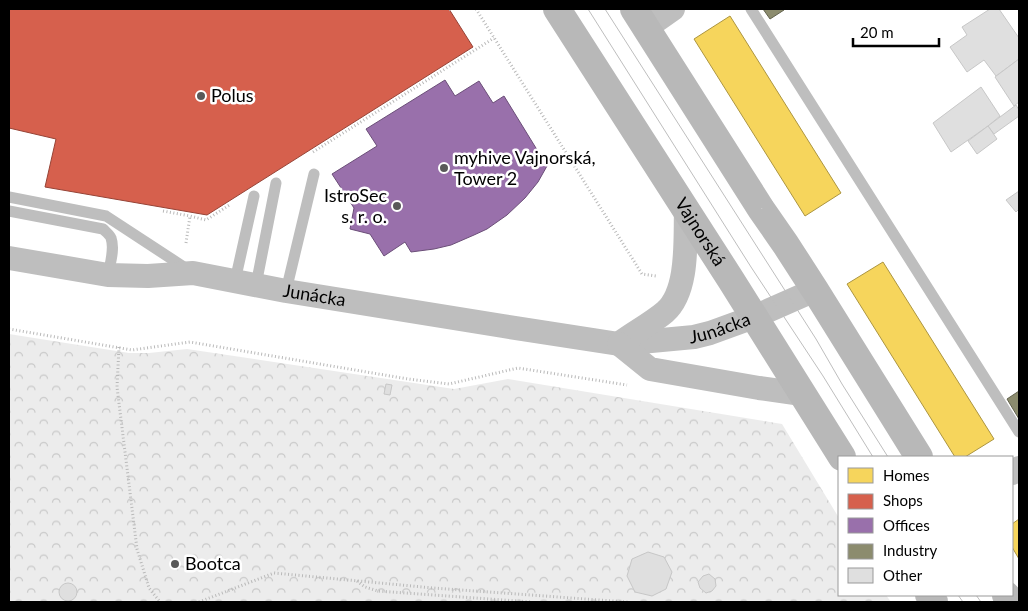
<svg xmlns="http://www.w3.org/2000/svg" width="1028" height="611" viewBox="0 0 1028 611" font-family="Lato,sans-serif">
	<defs>
		<pattern id="forest-crowns" width="20" height="18" patternUnits="userSpaceOnUse" patternTransform="scale(1.25)"><rect width="20" height="18" fill="#ececec"/><path d="M2 6a3 3 0 1 1 6 0M12 15a3 3 0 1 1 6 0" fill="none" stroke="#c9c9c9"/></pattern>
	</defs>
	<rect width="100%" height="100%" fill="#fff"/>
	<path fill="url(#forest-crowns)" d="M9,334L129,353H149L187,349L454,389L508,379L782,424L839,518V595H886L891,602H9Z"/>
	<g fill="#f6d55c" stroke="#ac9540">
		<path d="M730,16L841,193L805,216L694,39Z"/>
		<path d="M883,262L994,439L965,457H955L847,284Z"/>
		<path d="M1019,519V559L1012,547V524Z"/>
	</g>
	<path fill="#d6604d" stroke="#964336" d="M9,9H449L473,47L207,215L45,187L56,139L9,128Z"/>
	<path fill="#9970ab" stroke="#6b4e78" d="M445,80L455,96L479,81L493,103L504,96L547,166L538,182L525,198L507,215L487,229L474,235L451,245L434,249L411,252L405,242L384,256L370,234L350,229L354,208L332,174L377,146L366,129Z"/>
	<g fill="#8c8c6e" stroke="#62624d">
		<path d="M763,9H784V10L770,19Z"/>
		<path d="M1019,391V419L1007,399Z"/>
	</g>
	<g fill="#dfdfdf" stroke="#c7c7c7">
		<path d="M990,9H999L1019,38V59L996,76L984,60L967,72L950,47L967,35L962,27Z"/>
		<path d="M1019,59V102L1014,106L995,77Z"/>
		<path d="M981,87L1000,116L988,126L951,152L933,123Z"/>
		<path d="M1016,105L1019,110V116L994,134L988,126Z"/>
		<path d="M988,126L997,139L977,154L968,141Z"/>
		<path d="M1019,191V209L1016,212L1006,200Z"/>
		<path d="M386,384L392,385L390,395L384,394Z"/>
		<path d="M648,552L664,557L672,572L666,589L652,596L635,592L627,576L632,559Z"/>
		<path d="M709,574L715,579L716,586L712,591L706,593L700,588L698,582L703,576Z"/>
		<circle cx="68" cy="592" r="9"/>
	</g>
	<g fill="none" stroke-linecap="round" stroke-linejoin="round">
		<g stroke="#b9b9b9" stroke-width="3" stroke-dasharray="1 2.5" stroke-linecap="butt">
			<path d="M476,9L642,274L656,276"/>
			<path d="M449,10L451,9"/>
			<path d="M313,152L494,38"/>
			<path d="M163,211L190,216"/>
			<path d="M186,243L190,216L206,220L231,204"/>
			<path d="M9,329L132,350L190,342L408,379L449,384L518,368L627,385"/>
			<path d="M119,347L117,387L137,549L149,588L160,602"/>
			<path d="M357,581L365,587L378,591L531,602"/>
			<path d="M199,602L274,573L433,588L628,602"/>
		</g>
		<g stroke="#bebebe" stroke-width="11">
			<path d="M751,9L1019,432"/>
			<path d="M9,197L106,216L190,271"/>
			<path d="M9,211L103,229C106,232 110,235 111,238C115,249 110,264 108,275"/>
			<path d="M235,281L254,196"/>
			<path d="M256,285L276,183"/>
			<path d="M286,291L314,174"/>
		</g>
		<g stroke="#bebebe" stroke-width="24">
			<path d="M646,28L673,9"/>
			<path id="s1" d="M9,258L108,275L148,276L193,273L286,291L503,326L619,344L694,337L710,333L754,317L815,290"/>
			<path d="M620,343C635,332 652,323 665,312C689,291 685,240 686,211"/>
			<path d="M619,344L650,369L759,388L802,394"/>
			<path d="M1012,473L1019,468"/>
		</g>
		<g stroke="#b8b8b8" stroke-width="28">
			<path id="s2" d="M557,9L731,280L842,457"/>
			<path d="M634,9L761,209L786,245L815,290L919,457"/>
			<path d="M929,595L934,602"/>
			<path d="M1006,595L1012,602"/>
		</g>
		<g stroke="#bebebe" stroke-width="1">
			<path d="M588,9L751,267L823,376L873,457"/>
			<path d="M605,9L816,339L842,384L888,457"/>
			<path d="M958,595L963,602"/>
			<path d="M976,595L981,602"/>
		</g>
	</g>
	<g fill="#595959" stroke="#fff" stroke-width="2">
		<circle cx="201" cy="96" r="5"/>
		<circle cx="444" cy="168" r="5"/>
		<circle cx="397" cy="206" r="5"/>
		<circle cx="175" cy="564" r="5"/>
	</g>
	<g text-anchor="middle" stroke-width="5" stroke-linejoin="round" paint-order="stroke">
		<g font-size="18" fill="#000" stroke="#fff" text-anchor="start">
			<text x="211" y="102">Polus</text>
			<text x="454" y="164">myhive Vajnorská,<tspan x="454" dy="21">Tower 2</tspan></text>
			<text x="387" y="202" text-anchor="end">IstroSec<tspan x="387" dy="21">s. r. o.</tspan></text>
			<text x="185" y="570">Bootca</text>
		</g>
		<g font-size="18" fill="#000" stroke="#fff">
			<text dy="6" stroke="none"><textPath href="#s2" startOffset="265">Vajnorská</textPath></text>
			<text dy="6" stroke="none"><textPath href="#s1" startOffset="309">Junácka</textPath></text>
			<text dy="6" stroke="none"><textPath href="#s1" startOffset="720">Junácka</textPath></text>
		</g>
	</g>
	<rect width="1028" height="611" fill="none" stroke="#000000" stroke-width="20"/>
	<rect x="838" y="456" width="175" height="140" fill="#ffffff" stroke="#999999"/>
	<rect x="848" y="468" width="25" height="15" fill="#f6d55c" stroke="#999999"/>
	<text x="883" y="481" font-size="15" fill="#000000">Homes</text>
	<rect x="848" y="494" width="25" height="15" fill="#d6604d" stroke="#999999"/>
	<text x="883" y="506" font-size="15" fill="#000000">Shops</text>
	<rect x="848" y="518" width="25" height="15" fill="#9970ab" stroke="#999999"/>
	<text x="883" y="531" font-size="15" fill="#000000">Offices</text>
	<rect x="848" y="544" width="25" height="15" fill="#8c8c6e" stroke="#999999"/>
	<text x="883" y="556" font-size="15" fill="#000000">Industry</text>
	<rect x="848" y="568" width="25" height="15" fill="#dfdfdf" stroke="#999999"/>
	<text x="883" y="581" font-size="15" fill="#000000">Other</text>
	<path d="M853 38v8h86v-8" fill="none" stroke="#000000" stroke-width="2.5"/>
	<text x="860" y="38" font-size="15" fill="#000000" stroke="#ffffff" stroke-width="4" paint-order="stroke">20 m</text>
</svg>
